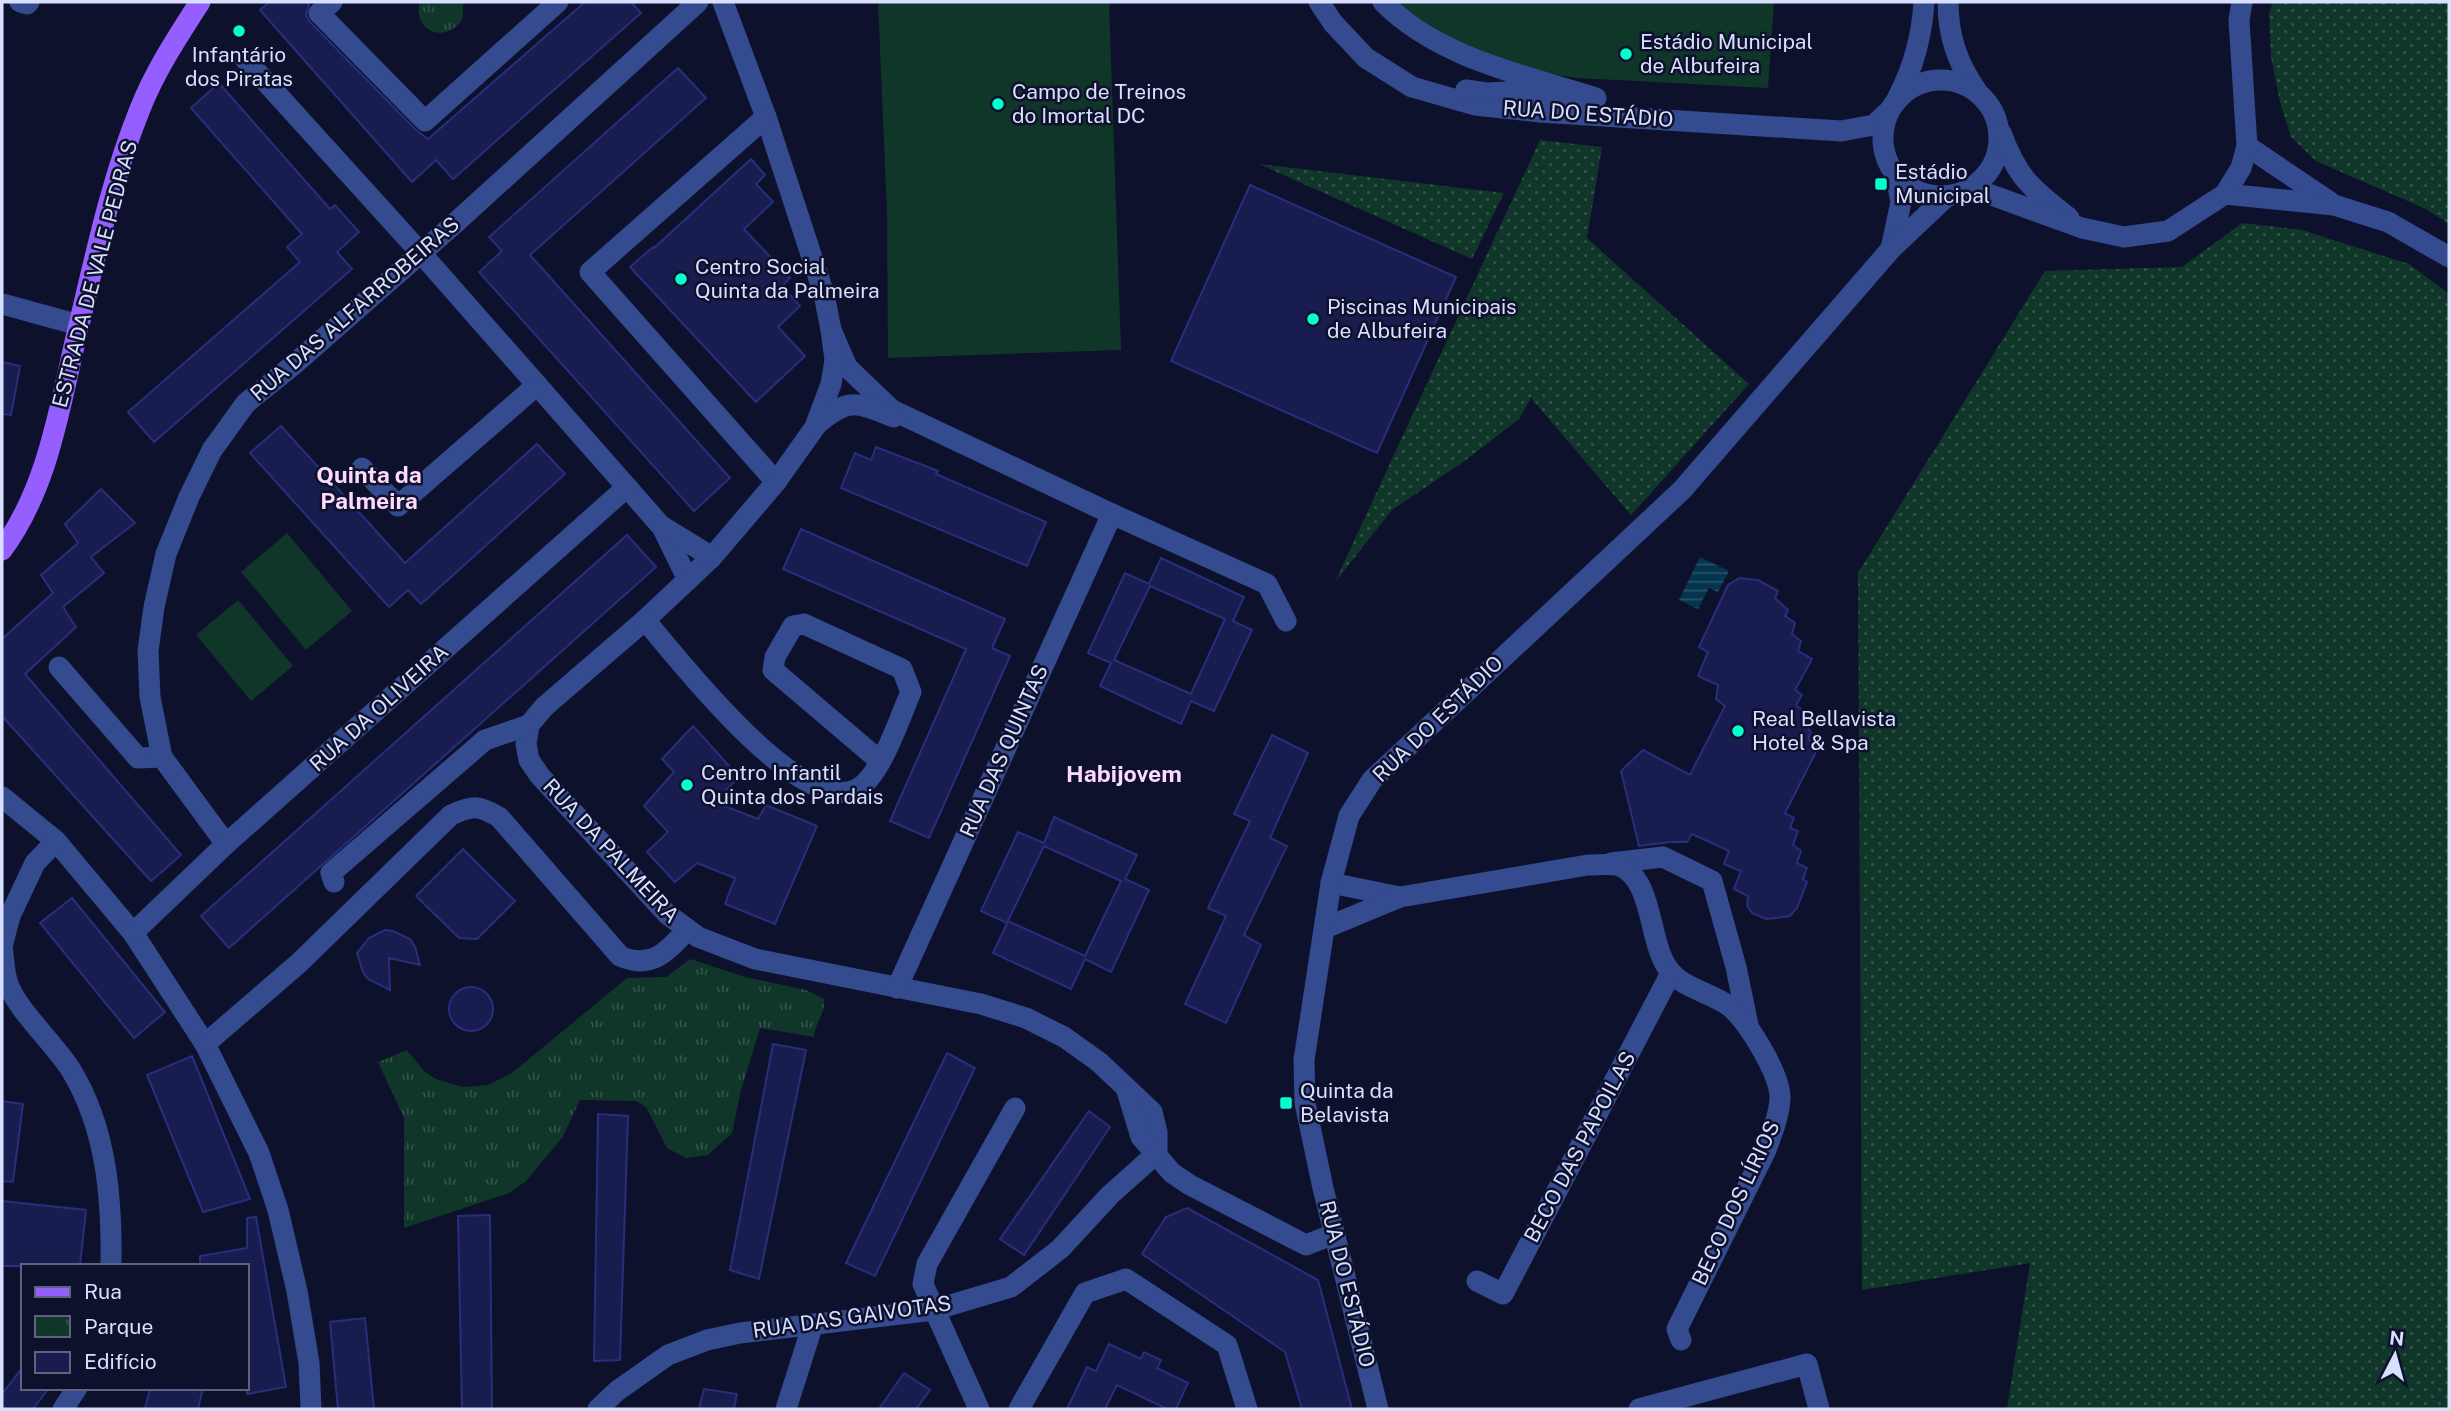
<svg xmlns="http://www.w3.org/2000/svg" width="2451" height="1411" viewBox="0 0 2451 1411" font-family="'Public Sans',sans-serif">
	<defs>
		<pattern id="grass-dots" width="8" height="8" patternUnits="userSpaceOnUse" patternTransform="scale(1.75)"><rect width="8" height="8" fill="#10362a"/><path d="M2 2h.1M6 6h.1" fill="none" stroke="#32534a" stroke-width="1.8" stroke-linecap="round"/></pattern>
		<pattern id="park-tufts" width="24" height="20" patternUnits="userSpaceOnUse" patternTransform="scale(1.75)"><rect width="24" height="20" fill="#10362a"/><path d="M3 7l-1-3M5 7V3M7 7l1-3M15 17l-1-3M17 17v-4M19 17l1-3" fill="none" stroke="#32534a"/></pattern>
		<pattern id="water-rules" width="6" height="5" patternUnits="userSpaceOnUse" patternTransform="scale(1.75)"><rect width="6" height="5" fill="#05344e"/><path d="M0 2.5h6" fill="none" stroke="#295169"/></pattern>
	</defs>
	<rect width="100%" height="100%" fill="#0e112b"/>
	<g fill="url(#grass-dots)">
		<path d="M2273,2H2449V224L2426,209L2316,161L2291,137L2280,102L2271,57L2269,13Z"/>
		<path d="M1540,140L1602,147L1587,238L1749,384L1631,515L1531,398L1519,419L1466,460L1392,510L1335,582Z"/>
		<path d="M1259,164L1504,193L1472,259Z"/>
		<path d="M2242,223L2302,230L2409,264L2449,294V1409H2007L2030,1263L1862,1290L1858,573L2045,271L2182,267Z"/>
	</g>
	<g fill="url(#park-tufts)">
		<path d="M420,2H463V18C447,45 412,32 420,2Z"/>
		<path d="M690,959L745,977L806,990L824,999C826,1013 815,1022 814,1037L760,1028L741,1090L732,1133L708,1155L686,1158L667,1148L646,1107L636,1101L580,1100L562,1138L526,1181L509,1193L404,1228V1118L378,1062L407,1050L425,1072L436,1079L462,1087L488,1085L512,1073L627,978L666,977Z"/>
	</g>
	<g fill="#10362a">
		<path d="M878,2H1109L1121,350L888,358L887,213Z"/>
		<path d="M1393,2H1774L1768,88L1578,78L1538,72L1458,43Z"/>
		<path d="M287,533L352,611L306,650L241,572Z"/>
		<path d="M238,600L293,666L251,701L196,635Z"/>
	</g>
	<path fill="url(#water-rules)" d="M1700,557L1729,571L1718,592L1709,588L1698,609L1679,600Z"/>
	<g fill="#181c4e" stroke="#272f7d" stroke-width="2" fill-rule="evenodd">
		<path d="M269,2H306L309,5L306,15L310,22L416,130L428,139L585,2H631L641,13L453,179L436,160L412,182L260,10Z"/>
		<path d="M678,68L706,98L530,255L730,478L694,511L479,272L502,251L489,237Z"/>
		<path d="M219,83L330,209L335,205L359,232L337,252L352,269L154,442L128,412L300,262L287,247L302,234L191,108Z"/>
		<path d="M751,159L765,175L756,184L773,202L744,229L790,278L782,286L800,306L778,327L805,356L756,402L630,267L653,247L654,248Z"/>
		<path d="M1250,185L1456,277L1377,453L1171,361Z"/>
		<path d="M2,362L20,366L11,415L2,414Z"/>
		<path d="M281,426L405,563L537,444L565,474L421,604L408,590L389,607L250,453Z"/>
		<path d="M876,447L938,471L936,474L1046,522L1027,566L841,488L855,453L871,460Z"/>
		<path d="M101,489L135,523L91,557L104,573L63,607L76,627L25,674L181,855L151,881L2,716V639L53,593L41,575L78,543L65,524Z"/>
		<path d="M801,529L1005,619L992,648L1010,656L929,838L890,821L966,649L783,569Z"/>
		<path d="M627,535L656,567L229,948L201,916Z"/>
		<path d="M1161,558L1244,597L1233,621L1252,630L1214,711L1191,701L1181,724L1100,686L1111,663L1088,653L1125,573L1149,584ZM1150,586L1225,619L1191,694L1114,660Z"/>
		<path d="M1739,578L1758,580L1778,591L1775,598L1788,610L1785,616L1795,623L1792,634L1801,641L1798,651L1812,659L1795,690L1802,695L1796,705L1807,714L1802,722L1811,732L1808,739L1819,746L1785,813L1794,818L1790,828L1798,831L1793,845L1801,851L1797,863L1807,868L1803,879L1807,882L1797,908L1790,916L1777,918L1766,919L1752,913L1747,906L1748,896L1734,889L1741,871L1724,864L1729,851L1692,834L1687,842H1671L1639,846L1621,771L1643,750L1690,775L1725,706L1716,699L1718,685L1698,676L1708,652L1699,647L1728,585Z"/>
		<path d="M693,726L739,777L714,802L758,819L766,805L817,826L775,924L725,904L735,878L697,863L675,882L647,852L668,832L644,806L674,772L662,759Z"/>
		<path d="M1272,735L1308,753L1270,838L1287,846L1244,935L1261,945L1226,1023L1185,1004L1226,916L1208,908L1250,821L1234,814Z"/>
		<path d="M1054,817L1137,855L1125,879L1149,890L1111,972L1085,959L1071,989L993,953L1008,921L1085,956L1121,881L1044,846L1007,923L981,911L1018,832L1044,843Z"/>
		<path d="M463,849L515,901L477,939L459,938L416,896Z"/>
		<path d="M72,898L165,1012L134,1038L40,923Z"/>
		<path d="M385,930L393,931L410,939L415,947L420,965L389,958L390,990L368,979L363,972L357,953L369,938Z"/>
		<circle cx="471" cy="1009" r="22"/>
		<path d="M773,1044L806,1050L759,1279L730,1270Z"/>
		<path d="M947,1053L975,1068L875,1276L846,1263Z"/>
		<path d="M192,1056L250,1199L203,1212L147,1075Z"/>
		<path d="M2,1101L23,1104L13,1182L2,1181Z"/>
		<path d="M1089,1111L1110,1127L1024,1255L1000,1239Z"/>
		<path d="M598,1114L628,1116L620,1360L594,1361Z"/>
		<path d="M2,1201L86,1210L80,1266H2Z"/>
		<path d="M1187,1208L1318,1280L1352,1409H1302L1285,1352L1142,1254L1166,1217Z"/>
		<path d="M490,1215L492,1409H462L458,1216Z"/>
		<path d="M256,1217L286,1387L247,1394V1266H200V1256L247,1248V1218Z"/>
		<path d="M365,1318L374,1409H338L330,1322Z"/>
		<path d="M1109,1344L1141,1359L1144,1352L1161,1360L1157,1368L1188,1383L1176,1409H1167L1117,1385L1105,1409H1067L1087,1367L1096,1371Z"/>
		<path d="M23,1367V1388H49L33,1409H2V1394Z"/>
		<path d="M904,1373L930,1390L916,1409H879Z"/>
		<path d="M150,1388H203L198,1409H145Z"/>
		<path d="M704,1389L737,1394L734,1409H699Z"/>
	</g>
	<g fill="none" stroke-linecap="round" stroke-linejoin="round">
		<g stroke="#344b8f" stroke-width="21">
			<path d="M20,2L27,4L29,2"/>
			<path d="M332,2L319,13L425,121L558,2"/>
			<path d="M723,2L766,117L824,294L831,330L847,367L892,410L1112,514L1267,584L1286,621"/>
			<path d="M1319,2L1333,23L1366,58L1412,87L1475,105L1540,112L1841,131L1874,125L1888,112"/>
			<path d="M1383,2C1438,58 1524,75 1596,98L1527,91L1487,93L1466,90"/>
			<path d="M1948,2C1948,35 1957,62 1976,90"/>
			<path d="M245,59L420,252L662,527L688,580"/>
			<circle cx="1941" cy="138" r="58"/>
			<path d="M1898,97C1914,66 1922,36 1924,2"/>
			<path d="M766,117L590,272L776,482"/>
			<path d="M2001,133C2018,179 2032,189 2069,218"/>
			<path d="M2247,146L2330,202"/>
			<path d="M1968,190L1986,193L2082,228L2124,237L2168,231L2225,194L2241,168L2247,146L2239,20L2242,2"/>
			<path d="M2225,194L2334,205L2388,222L2449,257"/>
			<path d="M1891,249L1901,202L1896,176"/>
			<path d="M2,304L79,325"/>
			<path d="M831,330L835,360L831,384L815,427L776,482L712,557L645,620L544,707L529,725L526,744L529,760L540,776L667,914L698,937L755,959L981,1004L1026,1018L1064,1037L1099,1062L1152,1112L1157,1132V1153"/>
			<path d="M816,425C849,397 855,402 894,417"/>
			<path d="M362,468L398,506L537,385"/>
			<path d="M663,527L712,557"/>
			<path d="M645,620C678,659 801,818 857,789C881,777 900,716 911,692L902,669L804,624L793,626L775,657L773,670L880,761"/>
			<path d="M59,667L138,758L162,757"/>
			<path d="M2,797L56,841L133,933L205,1044L259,1153L278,1210L297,1291L309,1363L311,1409"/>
			<path d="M226,844L162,757L150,697L148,651L154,607L166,554L189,497L212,450L246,403L292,366L453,225L698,2"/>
			<path d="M1611,863L1663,857L1712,881L1736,967L1748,1025"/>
			<path d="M334,882L331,873L485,740L529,725"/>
			<path d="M1331,883L1400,897"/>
			<path d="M1325,928L1400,897L1588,865C1598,865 1611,863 1620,866C1654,880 1648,943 1669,970C1682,988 1712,993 1729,1006C1747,1020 1781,1075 1780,1099C1779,1117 1772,1133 1766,1150L1677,1329L1681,1340"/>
			<path d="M133,933L226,844L627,487"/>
			<path d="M2,947C4,958 4,973 8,984C18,1011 54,1043 71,1070C107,1129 112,1199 111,1266"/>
			<path d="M2,947L10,916L35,863L56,841"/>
			<path d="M897,988L1112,514"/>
			<path d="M205,1044L299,963L451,815C473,805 478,805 499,817L620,956C651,970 667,952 687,930"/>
			<path d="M1127,1091L1141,1137L1172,1173L1190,1185L1306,1245L1334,1234"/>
			<path d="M1477,1281L1503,1294L1671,973"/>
			<path d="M63,1409L77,1388"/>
			<path d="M598,1409L617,1391L668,1355L707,1340L740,1333L934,1310L1011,1287L1060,1249L1110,1195L1157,1153"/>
			<path d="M786,1409L813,1324"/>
			<path d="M979,1409L923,1284L927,1264L1015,1108"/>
			<path d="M1019,1409L1085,1293L1126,1279L1227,1345L1247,1409"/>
			<path d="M1378,1409L1323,1188L1305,1103L1304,1060L1331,883L1349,816L1372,780L1682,490L1891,249L1947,196"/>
			<path d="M1639,1409L1807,1364L1819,1409"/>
		</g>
		<path stroke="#955fff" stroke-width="21" d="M2,550C50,485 60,402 79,325C96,253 112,178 140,109C155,71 178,36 200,2"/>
	</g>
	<g fill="#04ffcf" stroke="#0e112b" stroke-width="2.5">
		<circle cx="239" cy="31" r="7"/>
		<circle cx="1626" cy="54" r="7"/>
		<circle cx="998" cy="104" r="7"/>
		<rect x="1874" y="177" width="14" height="14" rx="3.5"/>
		<circle cx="681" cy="279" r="7"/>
		<circle cx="1313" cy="319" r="7"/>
		<circle cx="1738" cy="731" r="7"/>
		<circle cx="687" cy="785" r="7"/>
		<rect x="1279" y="1096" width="14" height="14" rx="3.5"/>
	</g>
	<g text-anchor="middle" stroke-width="5" stroke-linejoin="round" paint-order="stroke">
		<g font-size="21" fill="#d8dfff" stroke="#0e112b" text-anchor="start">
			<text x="1640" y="49">Estádio Municipal<tspan x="1640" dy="24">de Albufeira</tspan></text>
			<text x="239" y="62" text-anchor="middle">Infantário<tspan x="239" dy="24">dos Piratas</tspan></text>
			<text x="1012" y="99">Campo de Treinos<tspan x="1012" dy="24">do Imortal DC</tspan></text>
			<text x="1895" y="179">Estádio<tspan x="1895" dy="24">Municipal</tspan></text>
			<text x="695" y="274">Centro Social<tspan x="695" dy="24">Quinta da Palmeira</tspan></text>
			<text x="1327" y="314">Piscinas Municipais<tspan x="1327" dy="24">de Albufeira</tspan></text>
			<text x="1752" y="726">Real Bellavista<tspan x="1752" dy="24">Hotel &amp; Spa</tspan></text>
			<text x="701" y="780">Centro Infantil<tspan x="701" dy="24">Quinta dos Pardais</tspan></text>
			<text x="1300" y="1098">Quinta da<tspan x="1300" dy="24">Belavista</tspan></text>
		</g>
		<g font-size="21" fill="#d8dfff" stroke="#0e112b">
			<text transform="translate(1588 114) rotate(4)" y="7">RUA DO ESTÁDIO</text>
			<text transform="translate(95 274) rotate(-75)" y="7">ESTRADA DE VALE PEDRAS</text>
			<text transform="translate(355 309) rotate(-41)" y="7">RUA DAS ALFARROBEIRAS</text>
			<text transform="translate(379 708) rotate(-42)" y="7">RUA DA OLIVEIRA</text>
			<text transform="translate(1438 719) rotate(-44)" y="7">RUA DO ESTÁDIO</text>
			<text transform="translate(1004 751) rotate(-66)" y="7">RUA DAS QUINTAS</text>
			<text transform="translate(611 851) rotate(47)" y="7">RUA DA PALMEIRA</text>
			<text transform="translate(1580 1147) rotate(-62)" y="7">BECO DAS PAPOILAS</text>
			<text transform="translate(1736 1203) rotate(-65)" y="7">BECO DOS LÍRIOS</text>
			<text transform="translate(1347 1284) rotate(76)" y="7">RUA DO ESTÁDIO</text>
			<text transform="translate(852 1317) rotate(-8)" y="7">RUA DAS GAIVOTAS</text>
		</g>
		<g font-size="23" font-weight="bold" fill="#ffdafc" stroke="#0e112b">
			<text x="369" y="483">Quinta da<tspan x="369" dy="26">Palmeira</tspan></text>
			<text x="1124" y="782">Habijovem</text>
		</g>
	</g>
	<rect width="2451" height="1411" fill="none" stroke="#d8dfff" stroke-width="7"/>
	<rect x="21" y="1264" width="228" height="126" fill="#0e112b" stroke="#5f6380" stroke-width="2"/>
	<rect x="35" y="1287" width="35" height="10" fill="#955fff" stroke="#5f6380" stroke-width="2"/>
	<text x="84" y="1299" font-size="21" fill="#d8dfff">Rua</text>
	<rect x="35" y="1316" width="35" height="21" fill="url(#park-tufts)" stroke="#5f6380" stroke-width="2"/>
	<text x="84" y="1334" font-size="21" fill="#d8dfff">Parque</text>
	<rect x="35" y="1352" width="35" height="21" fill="#181c4e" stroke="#5f6380" stroke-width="2"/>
	<text x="84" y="1369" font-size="21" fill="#d8dfff">Edifício</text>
	<g transform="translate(2395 1355) rotate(6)" stroke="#0e112b" stroke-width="5" paint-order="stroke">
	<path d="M0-5L12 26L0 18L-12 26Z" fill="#d8dfff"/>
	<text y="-10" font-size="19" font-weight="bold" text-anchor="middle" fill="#d8dfff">N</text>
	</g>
</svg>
